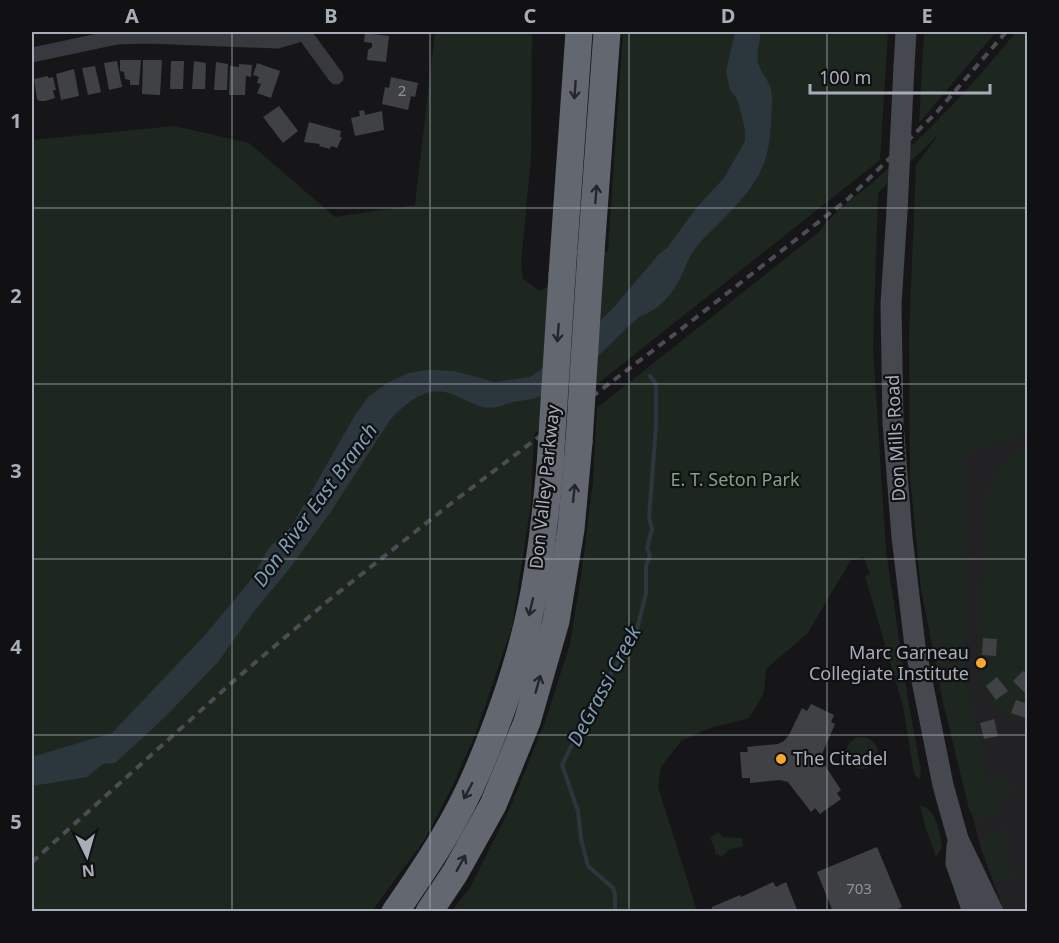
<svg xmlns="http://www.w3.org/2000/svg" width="1059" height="943" viewBox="0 0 1059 943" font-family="'Noto Sans',sans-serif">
	<rect width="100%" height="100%" fill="#161618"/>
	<path fill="#222225" d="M1027,431V911H1004L981,849L943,702L921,588L910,475Z"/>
	<g fill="#1e271f">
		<path d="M435,32H532L531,158L521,263L523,279L540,291L608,251L623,32H888L880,160L534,434L531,503L512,627L475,735L453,785L425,839L372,911H32V140L174,126L249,143L335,217L415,205Z"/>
		<path d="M924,32H996L919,123Z"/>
		<path d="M1016,32H1027V431L963,456L964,667L986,782L1006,778L1013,791L996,800L1001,810L984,819L973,817L969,809L943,702L928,624L921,588L910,475L909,336L916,165L939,134L878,193L873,346L886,551L908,699L921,771L919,780L914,773L903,706L865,576L870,575L864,557L851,560L807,634L766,669L764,693L749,718L710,728L681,741L661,767L658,787L697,911L451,912L471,886L510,808L545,722L570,644L582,570L593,481L597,408L820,231C835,209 861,194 881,175C930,130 975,83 1016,32Z"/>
		<path d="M1027,446V723C997,717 979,688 977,659L988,495C994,473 1006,456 1027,446Z"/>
		<circle cx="862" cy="753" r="16"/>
		<path d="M920,805C937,809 939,832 942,847L936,857L924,823Z"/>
		<path d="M1001,829L1009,831L1013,835L1002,838L1010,873L1021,871L1015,877L996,883L993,880L980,845L982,840Z"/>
		<path d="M718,832L723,837L742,838L743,847L730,849L722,857L715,853V848L710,838Z"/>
	</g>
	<path fill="#2c363d" d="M735,32H761C760,40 756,55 758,63C762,75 772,83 772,97C771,154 768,173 727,215C716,227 702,238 693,252C686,261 685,271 679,280C671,296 657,311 640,316C609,343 579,381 541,396C532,400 523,400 514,402C503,404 495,410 483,407C470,404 458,395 445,392C423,387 404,405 390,420L330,513L289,569L253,613L218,662L165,717L115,763L103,764L87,777L32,786V757L112,733L206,634L250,581L269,548L291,527L355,415L369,396L389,382L409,373L427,370L454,371L495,382L530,377L574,346L615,306L659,254L667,248L697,207L724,178L745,141V131L742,117L737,99L730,90L726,71Z"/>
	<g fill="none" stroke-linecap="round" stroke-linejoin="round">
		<path stroke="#2c363d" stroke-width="4" d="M615,912V894L613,888L588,866L581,839L578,811L562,765L592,704L636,633L646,593V566L650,556L647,548L652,529L649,518L656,426V384L650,376"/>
	</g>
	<g fill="#404145">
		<path d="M365,33L389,36L386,62L367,60L368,50L372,47V43L364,42Z"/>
		<path d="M120,60H141L139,85H130V80L125,79L124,72L120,71Z"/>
		<path d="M143,60H162L160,95L142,94Z"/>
		<path d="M117,61L122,87L109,90L104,63Z"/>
		<path d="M171,61H184L183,89H170Z"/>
		<path d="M194,61L206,63L205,89H192Z"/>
		<path d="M216,62L228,64L227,90H214Z"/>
		<path d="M257,63L280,71L271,98L257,93L261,84L257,83L259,77L253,75Z"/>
		<path d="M239,64L252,65L251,77L246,76L245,95H229L230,66L239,67Z"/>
		<path d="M95,66L101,92L88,95L82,68Z"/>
		<path d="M74,69L79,96L61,100L56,74Z"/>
		<path d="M48,76V78L53,77L56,90H53L55,98L45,101H39L37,99L34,79Z"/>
		<path d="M391,77L418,83L415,97L411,96L408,110L382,104L385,87L389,88Z"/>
		<path d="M279,106L298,131L283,143L263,117Z"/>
		<path d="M364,110L365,115L382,111L384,130L355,136L351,118L360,116L359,111Z"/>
		<path d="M309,122L341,131L340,137H342L337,148L331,146L330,149L319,146L320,144L304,142Z"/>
		<path d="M983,638L997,639L996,656L982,655Z"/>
		<path d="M1023,671L1028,675V691L1025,693L1013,681Z"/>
		<path d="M997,677L1008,691L996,700L986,686Z"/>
		<path d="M1016,700L1028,704V719L1011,713Z"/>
		<path d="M811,704L834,715L831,722L835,724L822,754V761L841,790L837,793L841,799L820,814L815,808L811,812L788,782L780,780L750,783V778H742L740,752H748L747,747L778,744L784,741L789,735L802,708L807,711Z"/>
		<path d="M994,719L998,736L984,739L980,723Z"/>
		<path d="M877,847L902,907L892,912H833L817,872Z"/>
		<path d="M773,882L776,887L786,882L798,912H711L712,907L740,895L741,897Z"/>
	</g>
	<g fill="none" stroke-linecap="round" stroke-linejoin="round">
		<g stroke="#37393e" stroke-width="15">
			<path d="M303,32L336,77"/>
			<path d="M32,55L117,37L147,36L277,41L295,36L301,32"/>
		</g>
		<g stroke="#45484e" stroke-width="21">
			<path d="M904,66L906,32"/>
			<path d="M897,211L891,304L893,423L902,537L915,646L943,785L958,839L993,912"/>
			<path d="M957,846L956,863L973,912"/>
		</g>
		<g stroke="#63676f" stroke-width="27">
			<path d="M591,252L607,32"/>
			<path d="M562,275L579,32"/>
			<path d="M395,912C426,867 457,821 478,770C501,716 521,659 532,602C541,557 546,511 550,466"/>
			<path d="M429,912L455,873L493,805L527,722L556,621L571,529L579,442"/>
		</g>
		<path stroke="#4a4d53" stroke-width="4" stroke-dasharray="8 6" stroke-linecap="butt" d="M32,862L237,678L329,600L449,505L680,330L848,199L937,112L1006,32"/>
		<path stroke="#45484e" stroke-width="21" d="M897,211L904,66"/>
		<g stroke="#63676f" stroke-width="27">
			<path d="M579,442L591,252"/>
			<path d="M550,466L562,275"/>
		</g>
	</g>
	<defs><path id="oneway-shaft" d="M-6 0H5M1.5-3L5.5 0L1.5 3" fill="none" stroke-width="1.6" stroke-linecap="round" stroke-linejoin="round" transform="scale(1.5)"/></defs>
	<g stroke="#26262a">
		<use href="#oneway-shaft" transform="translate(575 90) rotate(94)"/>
		<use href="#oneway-shaft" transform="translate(596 194) rotate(-86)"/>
		<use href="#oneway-shaft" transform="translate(558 333) rotate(94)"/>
		<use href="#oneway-shaft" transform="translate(574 493) rotate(-84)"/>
		<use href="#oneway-shaft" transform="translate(531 607) rotate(103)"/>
		<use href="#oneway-shaft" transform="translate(538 684) rotate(-74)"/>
		<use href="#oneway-shaft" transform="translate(468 791) rotate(118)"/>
		<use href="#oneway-shaft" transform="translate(461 863) rotate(-61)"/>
	</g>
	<path fill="none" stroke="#a8aeb9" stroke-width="1.5" stroke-opacity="0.55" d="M232,32V912M430,32V912M629,32V912M827,32V912M32,208H1028M32,384H1028M32,559H1028M32,735H1028"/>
	<g fill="#f9a82e" stroke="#111113" stroke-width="2">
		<circle cx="981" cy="663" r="6"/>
		<circle cx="781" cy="759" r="6"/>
	</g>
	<g text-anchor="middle" stroke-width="4.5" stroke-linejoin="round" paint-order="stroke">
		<g font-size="15" fill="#8e939c">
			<text x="402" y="96">2</text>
			<text x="859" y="894">703</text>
		</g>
		<g font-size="18" fill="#a8aeb9" stroke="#111113">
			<text transform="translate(896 438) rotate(-93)" y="6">Don Mills Road</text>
			<text transform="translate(545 487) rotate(-84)" y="6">Don Valley Parkway</text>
		</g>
		<g font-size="18" fill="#7ea57e" stroke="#111113">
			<text x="735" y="486">E. T. Seton Park</text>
		</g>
		<g font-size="18" fill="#a8aeb9" stroke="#111113" text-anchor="end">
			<text x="969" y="659">Marc Garneau<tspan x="969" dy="21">Collegiate Institute</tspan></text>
			<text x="793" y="765" text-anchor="start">The Citadel</text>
		</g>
		<g font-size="20" font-style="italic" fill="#7e9eb5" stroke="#111113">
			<text transform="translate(315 505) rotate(-54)" y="7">Don River East Branch</text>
			<text transform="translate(604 686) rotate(-62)" y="7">DeGrassi Creek</text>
		</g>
	</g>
	<rect width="1059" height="943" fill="none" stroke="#111113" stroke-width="66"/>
	<g transform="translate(87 856) rotate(175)" stroke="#111113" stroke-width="4.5" paint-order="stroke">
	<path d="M0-4.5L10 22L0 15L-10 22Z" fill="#a8aeb9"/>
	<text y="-9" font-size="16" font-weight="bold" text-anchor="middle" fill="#a8aeb9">N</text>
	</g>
	<path d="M810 84v9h180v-9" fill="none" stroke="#a8aeb9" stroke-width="3"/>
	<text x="819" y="84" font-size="18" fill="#a8aeb9" stroke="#111113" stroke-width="4.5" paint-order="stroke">100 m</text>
	<rect x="33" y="33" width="993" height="877" fill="none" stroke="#a8aeb9" stroke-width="2"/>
	<g font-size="20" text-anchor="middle" font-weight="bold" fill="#a8aeb9">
		<text x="132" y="23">A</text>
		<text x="331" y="23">B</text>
		<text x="530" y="23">C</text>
		<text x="728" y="23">D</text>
		<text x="927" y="23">E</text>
		<text x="16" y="128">1</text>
		<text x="16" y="303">2</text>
		<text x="16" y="478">3</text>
		<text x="16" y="654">4</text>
		<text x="16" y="829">5</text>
	</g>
</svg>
